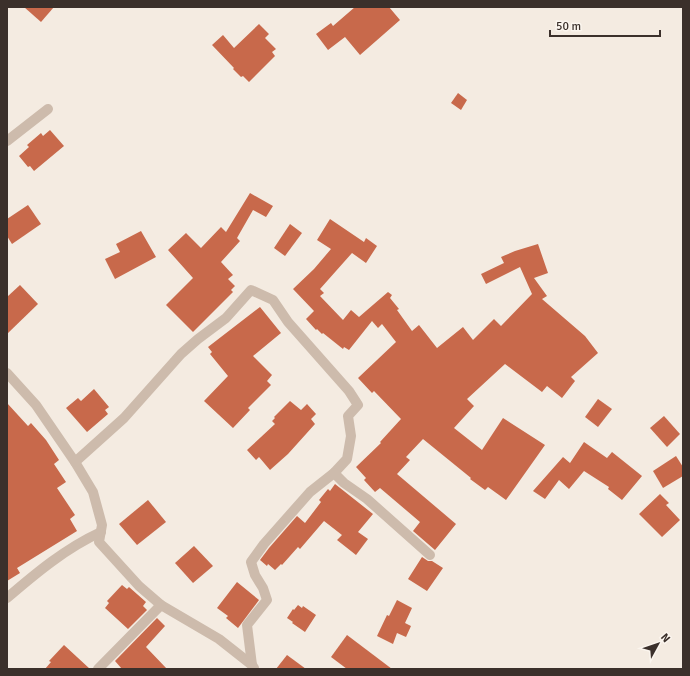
<svg xmlns="http://www.w3.org/2000/svg" width="690" height="676" viewBox="0 0 690 676" font-family="Signika,sans-serif">
	<rect width="100%" height="100%" fill="#f4ebe1"/>
	<g fill="#c8694b">
		<path d="M24,7H54L41,22Z"/>
		<path d="M355,7H389L400,20L360,55L345,37L328,50L316,34L331,23L333,26Z"/>
		<path d="M259,24L269,34L265,38L276,49L272,52L275,56L249,82L243,76L241,77L233,69L234,68L212,45L223,35L234,48Z"/>
		<path d="M458,93L467,100L461,110L451,103Z"/>
		<path d="M50,130L64,146L34,171L30,166L28,167L19,156L29,147L27,145L41,133L43,136Z"/>
		<path d="M250,193L273,206L266,217L253,210L237,238L240,241L221,262L233,275L228,279L235,286L231,290L233,292L193,332L166,305L193,278L168,250L186,233L201,248L221,227L226,232Z"/>
		<path d="M28,205L41,224L12,244L7,236V219Z"/>
		<path d="M330,219L364,242L366,238L377,246L366,263L352,253L320,289L324,293L320,296L343,320L351,310L359,317L388,292L392,295L390,298L399,309L397,310L412,331L419,325L437,348L463,327L473,340L494,319L501,326L532,294L520,267L486,284L481,274L504,263L501,257L515,251L538,244L548,273L534,278L547,296L542,299L585,336L598,353L571,377L575,381L562,398L547,386L542,392L505,364L467,399L474,406L454,428L482,450L503,418L545,445L506,500L488,487L485,490L470,479L471,478L423,439L406,457L410,460L397,474L456,524L435,550L413,531L420,522L380,488L375,492L364,480L366,478L356,467L381,443L380,442L401,419L374,391L372,393L358,378L396,342L382,324L378,328L372,321L349,350L344,347L343,349L323,333L322,334L317,329L316,330L306,319L314,311L293,289L314,269L331,249L317,240Z"/>
		<path d="M290,224L302,233L285,256L274,248Z"/>
		<path d="M141,231L156,257L115,279L105,259L120,252L116,244Z"/>
		<path d="M20,285L38,304L7,334V297Z"/>
		<path d="M260,307L281,333L253,356L272,375L267,381L271,385L248,408L250,410L233,428L204,401L228,376L210,354L212,352L208,347Z"/>
		<path d="M94,389L109,407L105,410L108,414L87,432L66,408L78,398L81,401Z"/>
		<path d="M598,399L612,409L598,427L585,417Z"/>
		<path d="M290,401L301,410L307,404L316,414L311,419L315,424L288,454L270,470L259,457L256,460L247,450L275,424L272,421L275,418L274,417Z"/>
		<path d="M7,403L28,426L31,423L46,440L59,460L54,464L66,482L57,488L75,515L70,519L77,531L17,568L20,573L7,581Z"/>
		<path d="M664,416L680,434L667,447L650,428Z"/>
		<path d="M584,442L607,458L612,452L642,476L622,500L608,489L609,487L584,471L569,489L559,480L545,499L533,491L563,457L570,463Z"/>
		<path d="M676,456L683,467V476L663,488L653,471Z"/>
		<path d="M335,484L373,514L358,532L368,539L356,555L337,540L342,535L324,521L300,549L298,547L282,565L281,564L275,570L268,564L267,566L260,560L269,548L297,516L305,523L321,502L319,500L328,489L330,491Z"/>
		<path d="M660,494L669,503L666,505L680,520L662,537L639,514Z"/>
		<path d="M148,500L166,522L137,545L119,524Z"/>
		<path d="M194,546L213,566L193,583L175,563Z"/>
		<path d="M422,557L428,561H432L443,568L427,591L408,579Z"/>
		<path d="M237,582L259,600L238,628L226,618L228,616L217,608Z"/>
		<path d="M122,585L127,589L129,587L146,602L143,606L147,610L128,629L105,608L109,603L107,601Z"/>
		<path d="M397,600L412,608L405,623L411,626L406,637L397,633L393,644L377,636L387,615L389,616Z"/>
		<path d="M298,605L302,608L303,606L316,615L305,632L292,623L293,622L287,618L293,609L294,610Z"/>
		<path d="M157,618L165,626L146,647L167,669H122L115,661Z"/>
		<path d="M347,635L392,669H347L331,657Z"/>
		<path d="M64,645L90,669H45L51,662L49,661Z"/>
		<path d="M287,655L306,669H276Z"/>
	</g>
	<g fill="none" stroke-linecap="round" stroke-linejoin="round">
		<g stroke="#cdbbac" stroke-width="10">
			<path d="M7,141L48,109"/>
			<path d="M7,373L36,405L75,462L93,492L102,525L99,542L139,586L161,605L219,639L252,665L254,668"/>
			<path d="M75,462L124,418L181,354L198,339L226,318L251,290L273,300L288,322L349,391L358,405L348,416L351,436L347,459L334,473L310,492L264,544L251,562L255,575L263,588L267,600L247,625L252,665"/>
			<path d="M334,473L344,483L367,499L430,555"/>
			<path d="M7,598C36,573 66,548 101,532"/>
			<path d="M98,669L161,605"/>
		</g>
	</g>
	<rect width="690" height="676" fill="none" stroke="#3b302b" stroke-width="16"/>
	<g transform="translate(658 644) rotate(50)" stroke="#fbf5ee" stroke-width="3" paint-order="stroke">
	<path d="M0-3L7 15L0 10L-7 15Z" fill="#3b302b"/>
	<text y="-6" font-size="11" font-weight="bold" text-anchor="middle" fill="#3b302b">N</text>
	</g>
	<path d="M550 30v6h110v-6" fill="none" stroke="#3b302b" stroke-width="2"/>
	<text x="556" y="30" font-size="12" fill="#3b302b" stroke="#fbf5ee" stroke-width="3" paint-order="stroke">50 m</text>
</svg>
